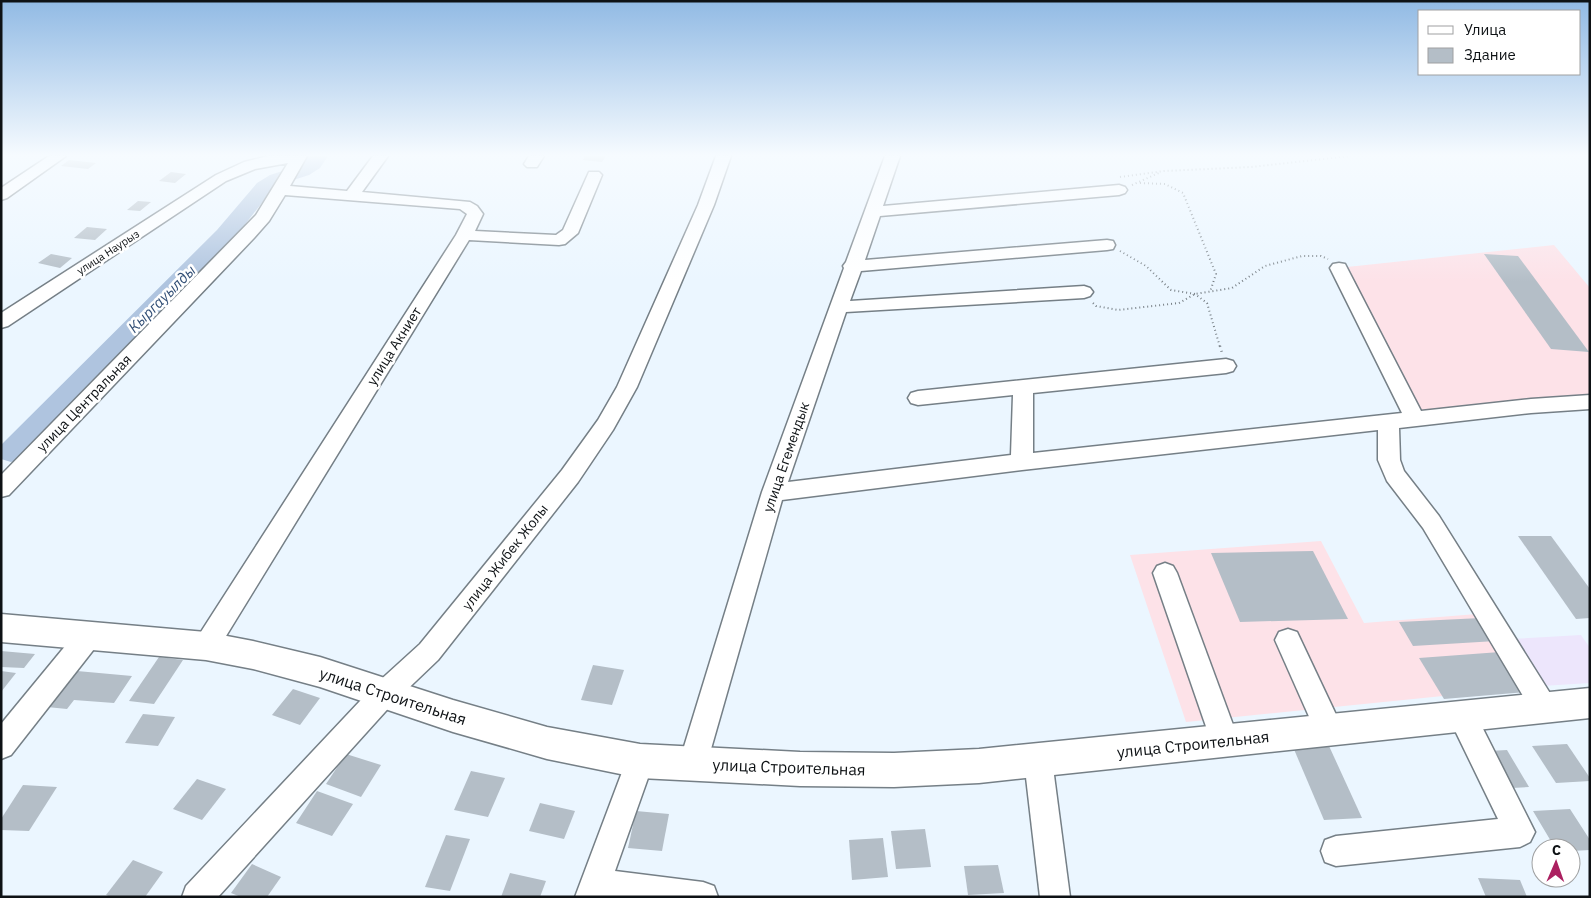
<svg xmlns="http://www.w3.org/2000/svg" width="1591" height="898" viewBox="0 0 1591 898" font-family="'IBM Plex Sans',sans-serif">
	<rect width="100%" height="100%" fill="#ebf6ff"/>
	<path fill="#ede6fc" d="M1581,635L1590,648V683L1542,686L1511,639Z"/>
	<g fill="#fde2e8">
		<path d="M1554,245L1590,288V395L1528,399L1420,411L1347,267Z"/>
		<path d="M1321,541L1364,623L1477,614L1522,688L1186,722L1130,555Z"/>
	</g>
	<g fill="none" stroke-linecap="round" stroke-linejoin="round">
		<path fill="#afc4df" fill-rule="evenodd" d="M308,156H328L320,168L309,175L284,183L271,191L233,240L21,459L11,462L1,459V445L217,230L257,183L270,175L295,167Z"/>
	</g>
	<g fill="#b4bec7">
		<path d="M585,156H606L602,162L583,160Z"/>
		<path d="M69,160L96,163L88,169L61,166Z"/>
		<path d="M171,172L186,174L175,183L159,181Z"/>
		<path d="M138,201L151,202L140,211L127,210Z"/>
		<path d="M87,227L107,229L95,240L74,238Z"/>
		<path d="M51,254L72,258L60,268L38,263Z"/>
		<path d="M1484,254L1518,256L1589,352L1551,349Z"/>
		<path d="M1518,536H1551L1590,589V618L1576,619Z"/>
		<path d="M1313,551L1348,619L1240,622L1211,553Z"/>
		<path d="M1481,618L1496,641L1413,646L1399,622Z"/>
		<path d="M1,651L35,654L24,668L1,667Z"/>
		<path d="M1500,652L1527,692L1444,699L1419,658Z"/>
		<path d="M87,657L77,671L132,676L114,703L74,700L67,709L37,706Z"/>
		<path d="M159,657L183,660L154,704L129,701Z"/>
		<path d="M593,665L624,670L612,705L581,700Z"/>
		<path d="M1,671L16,673L1,692Z"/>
		<path d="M293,689L320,698L300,725L272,715Z"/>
		<path d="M143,714L175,717L158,746L125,743Z"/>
		<path d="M1567,744L1590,778V781L1556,783L1532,746Z"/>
		<path d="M1329,746L1362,818L1324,820L1293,747Z"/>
		<path d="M1507,750L1529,787L1493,789L1471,752Z"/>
		<path d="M346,754L381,765L361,797L326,784Z"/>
		<path d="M471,771L505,778L488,817L454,810Z"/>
		<path d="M197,779L226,789L202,820L173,809Z"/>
		<path d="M23,785L57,787L29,831L1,830V819Z"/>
		<path d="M317,791L353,804L332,836L296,823Z"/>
		<path d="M540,803L575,811L564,839L529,831Z"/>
		<path d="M1570,809L1590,840V850L1571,851V848H1555L1533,811Z"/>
		<path d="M636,811L669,814L662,851L628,848Z"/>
		<path d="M925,829L931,867L896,869L891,831Z"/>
		<path d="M446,835L470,839L450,891L425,887Z"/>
		<path d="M883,838L888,877L852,880L849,840Z"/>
		<path d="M133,860L163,872L145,897H111L106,895Z"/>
		<path d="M252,864L281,877L267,897H241L231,893Z"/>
		<path d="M998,865L1004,893L968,895L964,866Z"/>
		<path d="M510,873L546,881L540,897H501Z"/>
		<path d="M1478,878L1520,880L1527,897H1486Z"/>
	</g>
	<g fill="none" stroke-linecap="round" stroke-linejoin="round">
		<defs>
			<g id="minor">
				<path d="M49,156H66L7,198L1,200V188Z"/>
				<path d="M268,156H307L290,186L347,191L373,156H388L362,192L470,202L477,206L483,214L475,231L556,235L563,230L589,172H599L602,175L578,233L565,244L559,245L469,240L215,654L206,657L197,654L193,646L197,638L456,235L467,214L460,209L285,195L269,221L254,238L9,495L1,497V475L256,215L288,163L255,169L226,181L8,326L1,328V313L216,175L244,162Z"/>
				<path d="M529,156H544L537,167H527L524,164Z"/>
				<path d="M716,156H731L714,205L637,387L613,430L578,482L438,660L394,702L218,897H182L186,886L376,684L420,644L562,470L598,420L617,387L698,205Z"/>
				<path d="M885,156H900L883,206L1119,185L1125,187L1127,190L1125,193L1119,195L880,216L865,260L1107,240L1113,241L1115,245L1113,249L1107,250L861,271L850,301L1084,286L1090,288L1093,292L1090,296L1084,298L846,312L788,482L1011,455L1013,395L918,405L911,403L908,398L911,393L918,391L1226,359L1233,361L1236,366L1233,371L1226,373L1033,393V453L1402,413L1330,268L1333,264L1339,263L1345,264L1421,411L1531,399L1590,395V409L1531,413L1399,428L1400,460L1404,471L1439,516L1553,698L1557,707L1553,716L1544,720L1535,716L1423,528L1387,481L1378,460V430L1022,470L782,500L707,763L703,773L693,777L683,773L679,763L762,492L844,268L843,266L846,262Z"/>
				<path d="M1165,563L1173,566L1177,573L1239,741L1235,750L1225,754L1215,750L1211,741L1153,573L1157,566Z"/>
				<path d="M89,625L98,628L102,636L98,644L11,755L1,759V724L80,628Z"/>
				<path d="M1288,629L1297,632L1339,721L1343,730L1339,739L1329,743L1319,739L1275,640L1279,632Z"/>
				<path d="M1462,703L1472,707L1530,822L1535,832L1530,842L1520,847L1336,866L1325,862L1321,851L1325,840L1336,836L1498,819L1448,716L1452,707Z"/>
				<path d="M1038,746L1048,750L1052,760L1070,897H1040L1024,760L1028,750Z"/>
				<path d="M640,747L650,751L654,761L615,871L703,882L714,886L718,897H575L630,751Z"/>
			</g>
			<path id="major" d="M1,614L206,632L253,641L320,657L453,700L547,727L640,744L800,752L894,753L979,749L1590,688V718L979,783L894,787L800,786L640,778L547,759L453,732L320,687L253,669L206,660L1,642Z"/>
		</defs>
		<use href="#minor" stroke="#757f86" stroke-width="3"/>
		<use href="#major" stroke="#757f86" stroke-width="3"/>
		<g stroke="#798187" stroke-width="2" stroke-dasharray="1 3" stroke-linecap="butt">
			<path d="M1120,177L1164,171L1251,167L1350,156"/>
			<path d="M1140,183L1165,184L1183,193L1216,274L1210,292"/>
			<path d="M1132,185L1161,172"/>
			<path d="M1120,251L1146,266L1171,290L1195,294L1207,303L1220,347"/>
			<path d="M1093,303L1096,306L1118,310L1179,303L1195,294L1232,288L1265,266L1302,256H1321L1328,259"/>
		</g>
		<path stroke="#798187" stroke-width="2.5" stroke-dasharray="1 4" stroke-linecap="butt" d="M1220,346L1222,353"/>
		<use href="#minor" fill="#fff" fill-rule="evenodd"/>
		<use href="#major" fill="#fff" fill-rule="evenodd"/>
	</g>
	<linearGradient id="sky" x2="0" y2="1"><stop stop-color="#91bae4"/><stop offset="0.55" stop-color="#f6fbff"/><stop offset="1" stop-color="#f6fbff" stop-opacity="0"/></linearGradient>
	<rect width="1591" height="282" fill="url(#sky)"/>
	<g text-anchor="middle" stroke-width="5" stroke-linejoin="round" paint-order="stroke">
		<g font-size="11" fill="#0e1215" stroke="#fff">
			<text transform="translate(108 252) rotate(-33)" y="4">улица Наурыз</text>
		</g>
		<g font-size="14" fill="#0e1215" stroke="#fff">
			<text transform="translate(394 346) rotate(-58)" y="5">улица Акниет</text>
			<text transform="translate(84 403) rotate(-46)" y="5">улица Центральная</text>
			<text transform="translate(786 457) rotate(-71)" y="5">улица Егемендык</text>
			<text transform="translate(505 557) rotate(-52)" y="5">улица Жибек Жолы</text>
		</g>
		<g font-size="15" font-style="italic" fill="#314e75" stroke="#fff">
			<text transform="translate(162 299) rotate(-45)" y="5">Кыргауылды</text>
		</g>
		<g font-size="16" fill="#0e1215" stroke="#fff">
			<text transform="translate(393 696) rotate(18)" y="6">улица Строительная</text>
			<text transform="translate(1193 744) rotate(-6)" y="6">улица Строительная</text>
			<text transform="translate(789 767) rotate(2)" y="6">улица Строительная</text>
		</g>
	</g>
	<rect width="1591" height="898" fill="none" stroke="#0e1215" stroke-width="5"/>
	<rect x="1418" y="10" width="162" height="65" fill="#ffffff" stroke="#9fa0a1"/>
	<rect x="1428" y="26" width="25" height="8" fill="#ffffff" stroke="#9fa0a1"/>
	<text x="1464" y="35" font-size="15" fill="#0e1215">Улица</text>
	<rect x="1428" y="48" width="25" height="15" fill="#b4bec7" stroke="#9fa0a1"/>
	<text x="1464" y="60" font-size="15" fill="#0e1215">Здание</text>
	<g transform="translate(1556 863) rotate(2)"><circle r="24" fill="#ffffff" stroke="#9fa0a1"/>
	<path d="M0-4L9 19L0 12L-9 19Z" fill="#ab2060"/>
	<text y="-8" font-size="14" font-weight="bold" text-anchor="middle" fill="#0e1215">С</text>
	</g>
</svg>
